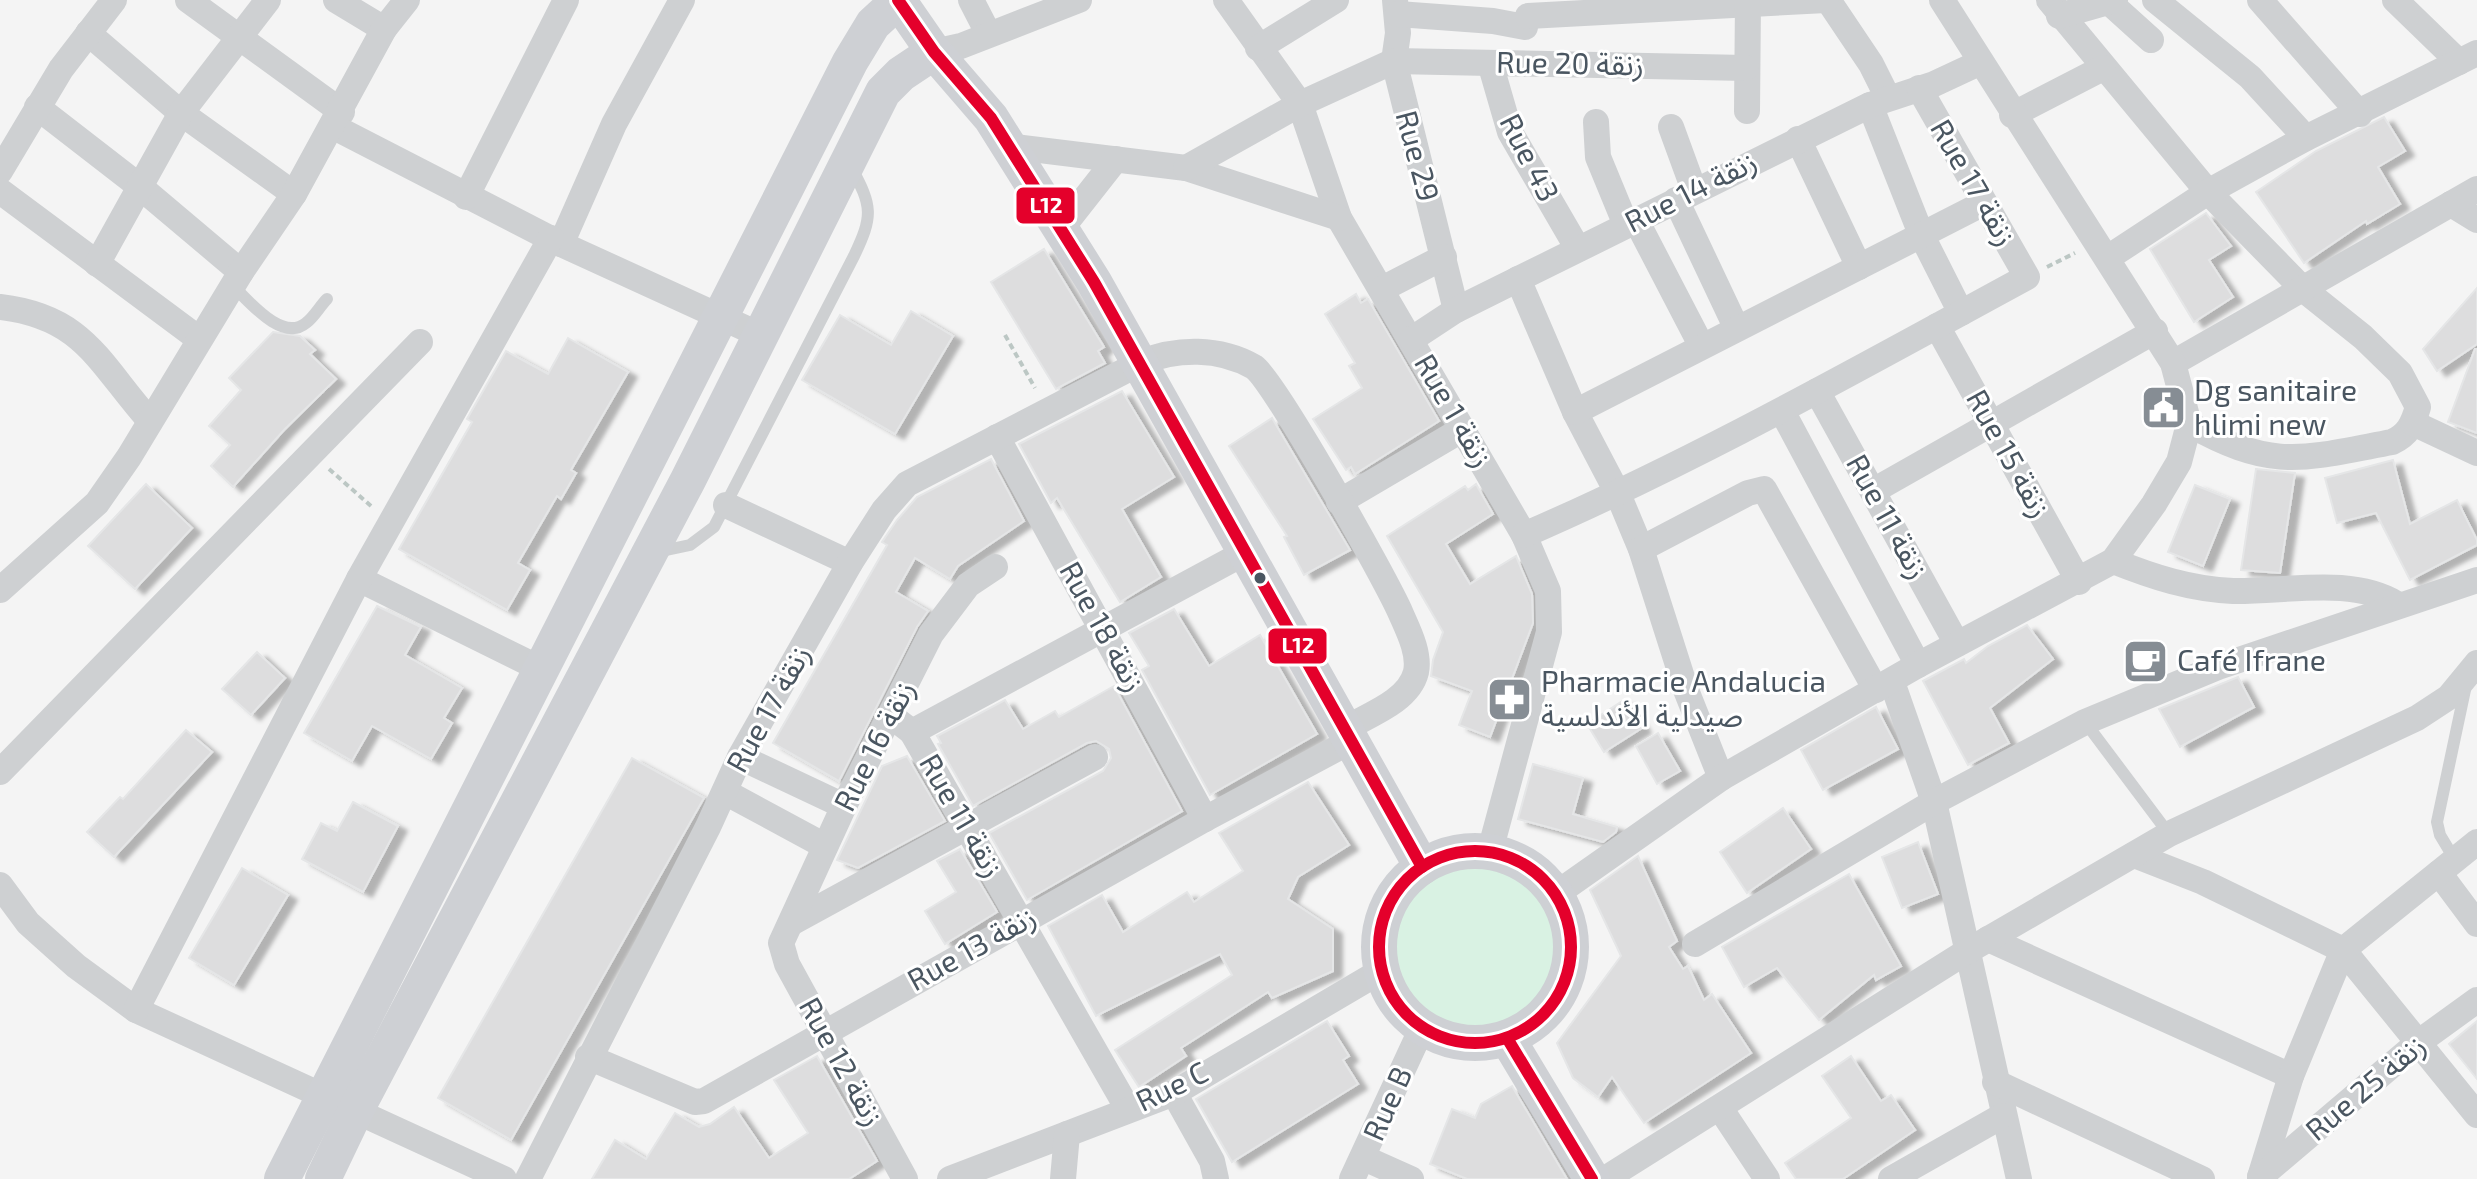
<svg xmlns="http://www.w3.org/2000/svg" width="2477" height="1179" viewBox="0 0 2477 1179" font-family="'Exo 2','Noto Sans Arabic',sans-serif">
	<defs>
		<filter id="shadow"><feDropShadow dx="9" dy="5" stdDeviation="2" flood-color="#0004"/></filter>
	</defs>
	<rect width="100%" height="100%" fill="#f4f4f4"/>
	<circle fill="#d9f2e3" cx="1474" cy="945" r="84"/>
	<g fill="#ddddde" stroke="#e5e6e7" stroke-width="2" filter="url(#shadow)">
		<path d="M2384,117L2405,151L2378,167L2400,204L2367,224L2366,221L2304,263L2256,192L2316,151Z"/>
		<path d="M2206,213L2231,246L2209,260L2233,297L2194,322L2150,249Z"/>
		<path d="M1044,249L1104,347L1098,351L1105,363L1056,389L991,282Z"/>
		<path d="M2477,288V344L2437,371L2423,349Z"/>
		<path d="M1356,294L1361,303L1368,299L1439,421L1355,474L1351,467L1346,470L1313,419L1362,388L1349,366L1355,363L1325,314Z"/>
		<path d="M911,311L953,336L895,434L802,380L840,315L891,345Z"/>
		<path d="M273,332L300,336L315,350L310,354L336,379L284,430L233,487L211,466L230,445L209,426L241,390L229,378Z"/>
		<path d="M568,338L628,372L571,470L576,473L561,499L557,496L518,563L530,570L507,610L399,549L472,422L467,419L506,351L548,374Z"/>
		<path d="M2475,349H2477V433L2448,422Z"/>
		<path d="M1122,391L1174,477L1122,509L1161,577L1120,602L1057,498L1051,503L1019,444Z"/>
		<path d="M1272,418L1350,550L1304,575L1284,537L1287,536L1229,446Z"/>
		<path d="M991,459L1024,521L958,566L950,579L915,558L896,592L928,611L917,627L839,781L773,743L887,545L882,542L897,520L917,497Z"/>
		<path d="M2393,460L2410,524L2457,500L2477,540V545L2410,580L2376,513L2337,523L2325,478Z"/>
		<path d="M2256,469L2295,473L2280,573L2241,570Z"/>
		<path d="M146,484L192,528L135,589L88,546Z"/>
		<path d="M1476,484L1493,514L1446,544L1470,584L1516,556L1532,594L1533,623L1490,737L1459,725L1472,691L1431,676L1433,660L1443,632L1387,536L1465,486L1468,490Z"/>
		<path d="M2195,485L2230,499L2203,566L2168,552Z"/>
		<path d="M377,606L421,627L405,655L462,688L444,718L452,723L431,759L372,726L352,761L304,733Z"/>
		<path d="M1174,609L1209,666L1260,635L1317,734L1210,795L1142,670L1149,666L1129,633Z"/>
		<path d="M2027,625L2053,659L1990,708L2009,743L1968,765L1923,681L1964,659L1966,663L1988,646Z"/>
		<path d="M257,652L285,678L251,715L222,689Z"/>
		<path d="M2238,677L2254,707L2180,747L2159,709Z"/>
		<path d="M1114,686L1182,811L1027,900L989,833L1103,771L1111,758L1109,749L1096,741L1087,743L973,806L938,744L941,743L937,736L1005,700L1023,729L1055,711L1059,717Z"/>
		<path d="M1624,700L1642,728L1604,752L1587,724Z"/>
		<path d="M1876,707L1898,749L1823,790L1801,750Z"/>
		<path d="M186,730L212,752L114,857L87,832L120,797L123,799Z"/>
		<path d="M1658,733L1680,771L1657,784L1636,746Z"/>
		<path d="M907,756L945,821L858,868L837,860L882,766Z"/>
		<path d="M632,758L704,798L511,1140L438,1098Z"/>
		<path d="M1533,764L1583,778L1573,814L1617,827L1616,832L1603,842L1518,819Z"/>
		<path d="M1308,782L1349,845L1298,877L1288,899L1333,929V971L1272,998L1268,992L1181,1048L1186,1056L1139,1087L1115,1050L1232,975L1220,954L1096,1016L1048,926L1102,895L1123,932L1187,892L1194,902L1243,871L1219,833Z"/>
		<path d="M353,802L398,826L363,892L302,859L321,823L337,831Z"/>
		<path d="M1783,808L1811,849L1747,893L1720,852Z"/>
		<path d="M1918,842L1938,894L1902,908L1882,857Z"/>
		<path d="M960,849L997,912L945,944L925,911L956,892L937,861Z"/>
		<path d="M1638,856L1677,941L1669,947L1683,969L1688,966L1704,1000L1712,994L1751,1053L1644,1123L1612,1077L1598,1097L1573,1078L1557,1043L1621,956L1590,890Z"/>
		<path d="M242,868L288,895L234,985L189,958Z"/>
		<path d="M1849,874L1901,966L1876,980L1874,975L1819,1020L1777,968L1744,987L1722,947Z"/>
		<path d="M1327,1021L1349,1056L1343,1060L1358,1084L1232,1162L1196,1099Z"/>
		<path d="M2477,1021V1079L2449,1044Z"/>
		<path d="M817,1056L877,1161L849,1179H592L615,1140L646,1159L675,1113L699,1127L710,1124L734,1107L769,1158L808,1133L774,1080Z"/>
		<path d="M1851,1056L1881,1101L1891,1095L1915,1130L1843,1179H1796L1785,1163L1851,1118L1822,1076Z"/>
		<path d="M1512,1086L1567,1179H1467L1430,1164L1452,1109L1475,1118L1481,1104Z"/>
	</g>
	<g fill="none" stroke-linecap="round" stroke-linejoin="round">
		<g stroke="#bcc7c4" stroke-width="4" stroke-dasharray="6 4" stroke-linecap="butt">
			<path d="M2047,267L2075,253"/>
			<path d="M1005,335L1035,388"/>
			<path d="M329,469L371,506"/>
		</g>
		<g stroke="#ced0d2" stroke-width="12">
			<path d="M232,285C248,300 282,343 306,323C314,317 320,306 327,299"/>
			<path d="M657,552L690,545L714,527L854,256C873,216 873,207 851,167"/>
			<path d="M2085,722L2169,834"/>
			<path d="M2455,860L2440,835L2437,822L2465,690"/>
		</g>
		<g stroke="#ced0d2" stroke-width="26">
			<path d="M188,0L342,112"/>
			<path d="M336,0L384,29"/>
			<path d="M971,0L988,33"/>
			<path d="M1226,0L1300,104L1339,218L1524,535L1548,591L1549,632L1490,851"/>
			<path d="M1395,0L1398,33L1394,61L1456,310"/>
			<path d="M1828,0L1871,64L1888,98"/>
			<path d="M2049,0L2208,192L2303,289L2363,337L2400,373L2418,407C2413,424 2408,435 2392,442C2302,459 2273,471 2189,424"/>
			<path d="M2155,0L2250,77L2306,138"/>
			<path d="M2260,0L2360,114"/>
			<path d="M2395,0L2459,62"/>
			<path d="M2109,2L2151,40"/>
			<path d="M1398,14L1493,21L1525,27"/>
			<path d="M1528,16L1826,0"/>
			<path d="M2059,16L2115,0"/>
			<path d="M88,33L181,113L294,194"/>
			<path d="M1258,48L1336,0"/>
			<path d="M934,52L961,46L1079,0"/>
			<path d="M1490,63L1510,132L1578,249"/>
			<path d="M1870,105L1921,234L1961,313"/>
			<path d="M37,107L139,186L241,272"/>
			<path d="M1747,111L1748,0"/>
			<path d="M2012,115L2103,68"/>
			<path d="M1596,122L1598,157L1626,225"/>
			<path d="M334,127L561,244L760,335"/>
			<path d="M1671,127L1694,190"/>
			<path d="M1798,139L1859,267"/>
			<path d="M1007,146L1186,168L1339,218"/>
			<path d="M1186,168L1300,104L1394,61L1746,68"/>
			<path d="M0,171L61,69L114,0"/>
			<path d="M0,191L199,339"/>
			<path d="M466,197L566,0"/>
			<path d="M1676,200L1736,327"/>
			<path d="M2451,204L2477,220"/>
			<path d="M1636,220L1701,345"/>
			<path d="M1061,229L1116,159"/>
			<path d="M561,244L614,124L682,0"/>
			<path d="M2109,257L2208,192L2306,138L2477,53"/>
			<path d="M97,264L181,113L268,0"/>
			<path d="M1518,279L1575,412L1618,494L1641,549L1686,690L1721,778"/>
			<path d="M1382,289L1444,257"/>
			<path d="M0,307C85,317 99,364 150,421"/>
			<path d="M1937,326L2079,582"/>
			<path d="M1412,339L1456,310L1870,105L1934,84L1979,63"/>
			<path d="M2173,363L2477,189"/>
			<path d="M1817,391L1957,644"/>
			<path d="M1782,411L1918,665"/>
			<path d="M1575,412L1984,203"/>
			<path d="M2413,423L2477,453"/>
			<path d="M997,437L1205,819"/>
			<path d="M1873,491L2155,331"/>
			<path d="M1339,502L1463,429"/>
			<path d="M726,505L850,563"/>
			<path d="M1524,535C1697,460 1861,367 2027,277L1919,88"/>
			<path d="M1641,549L1748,493L1764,489L1876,690"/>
			<path d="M2113,561C2153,577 2190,589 2233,591C2286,592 2351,576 2397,604"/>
			<path d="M359,579L543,670"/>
			<path d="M0,590L97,503L129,457L241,272L294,194L384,29L407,0"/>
			<path d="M1892,682L1934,802L2019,1179"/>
			<path d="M899,722L912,732L1246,552"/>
			<path d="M912,732L1128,1109"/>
			<path d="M740,757L844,806"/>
			<path d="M0,772L420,342"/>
			<path d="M725,792L825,846"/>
			<path d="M2134,855L2203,882L2343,950L2477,1115"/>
			<path d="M2439,873L2477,924"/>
			<path d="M0,885L28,923L76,966L136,1010L504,1179"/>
			<path d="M1556,894L1721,778L1918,665L2113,561L2154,504L2179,462L2189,424L2173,363L1942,0"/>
			<path d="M791,923L1095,757"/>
			<path d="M1988,939L2291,1076"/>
			<path d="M1695,944L1934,802L2085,722L2218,667L2477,580"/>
			<path d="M136,1010L359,579L551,238"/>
			<path d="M588,1057L695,1102L704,1101L1205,819L1351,741"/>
			<path d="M1995,1082L2202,1179"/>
			<path d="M1174,1093L1212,1161L1216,1179"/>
			<path d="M1720,1108L1767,1179"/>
			<path d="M1364,1158L1411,1179"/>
			<path d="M2260,1177L2291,1076L2343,950L2477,842"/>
			<path d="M2260,1177L2419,1042L2477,1000"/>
			<path d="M528,1179L708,827L740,757L850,563L884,510L907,484L1142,362C1177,348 1219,347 1254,367C1274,380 1387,581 1401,614C1408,630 1420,653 1416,672C1409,701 1369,715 1346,728"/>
			<path d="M905,1179L787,964L781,943L844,806L931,634L968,585L995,567"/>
			<path d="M950,1179L1174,1093L1381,971"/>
			<path d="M1063,1179L1067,1134"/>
			<path d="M1352,1179L1422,1028"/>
			<path d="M1605,1179L1966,952L2169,834L2417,718L2449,697L2477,663"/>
			<path d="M1891,1179L2002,1116"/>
		</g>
		<g stroke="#ced0d4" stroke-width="36">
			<path d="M898,0L934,52L991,118L1094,282L1422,867"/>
			<circle cx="1475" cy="947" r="96"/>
			<path d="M1507,1038L1592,1179"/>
			<path d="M282,1179L850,62L873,24L898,1"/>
			<path d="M323,1179L357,1108L688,480L883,92L901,74L934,52"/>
		</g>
		<defs>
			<g id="bus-1">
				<path d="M898,0L934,52L991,118L1094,282L1422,867"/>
				<circle cx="1475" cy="947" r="96"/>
				<path d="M1507,1038L1592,1179"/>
			</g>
		</defs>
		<use href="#bus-1" stroke="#fff" stroke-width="18"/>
		<use href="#bus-1" stroke="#e4002b" stroke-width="12"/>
	</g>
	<defs>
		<symbol id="civic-square" viewBox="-11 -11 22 22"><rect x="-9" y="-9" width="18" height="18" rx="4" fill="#868d94" stroke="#fff"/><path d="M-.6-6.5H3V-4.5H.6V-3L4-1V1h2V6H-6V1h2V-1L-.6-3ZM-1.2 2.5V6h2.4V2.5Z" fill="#fff"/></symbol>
		<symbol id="cafe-square" viewBox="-11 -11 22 22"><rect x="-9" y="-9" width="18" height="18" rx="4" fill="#868d94" stroke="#fff"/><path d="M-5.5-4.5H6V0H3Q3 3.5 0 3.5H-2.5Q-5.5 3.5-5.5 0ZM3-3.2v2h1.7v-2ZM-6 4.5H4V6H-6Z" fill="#fff"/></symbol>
		<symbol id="pharmacy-square" viewBox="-11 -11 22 22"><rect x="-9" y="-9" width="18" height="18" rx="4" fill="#868d94" stroke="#fff"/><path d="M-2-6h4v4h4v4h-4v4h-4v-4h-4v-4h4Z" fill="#fff"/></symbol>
	</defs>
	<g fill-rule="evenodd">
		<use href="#civic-square" x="2138" y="382" width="51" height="51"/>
		<use href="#cafe-square" x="2120" y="636" width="51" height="51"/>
		<use href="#pharmacy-square" x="1484" y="674" width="51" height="51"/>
	</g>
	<circle fill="#4a5661" stroke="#fff" stroke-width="3" cx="1260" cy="578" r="7"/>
	<g text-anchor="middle" stroke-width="6" stroke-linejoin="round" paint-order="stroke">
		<g font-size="30" fill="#4a5661" stroke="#fff">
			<text transform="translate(1570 64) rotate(1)" y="10">Rue 20 زنقة</text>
			<text transform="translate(1417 156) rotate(75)" y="10">Rue 29</text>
			<text transform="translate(1529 158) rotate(63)" y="10">Rue 43</text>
			<text transform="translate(1973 183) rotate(60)" y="10">Rue 17 زنقة</text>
			<text transform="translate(1691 192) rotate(-27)" y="10">Rue 14 زنقة</text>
			<text transform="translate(1453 411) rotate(60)" y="10">Rue 1 زنقة</text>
			<text transform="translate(2008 454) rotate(61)" y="10">Rue 15 زنقة</text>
			<text transform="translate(1887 517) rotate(61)" y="10">Rue 11 زنقة</text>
			<text transform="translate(1102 627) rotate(61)" y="10">Rue 18 زنقة</text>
			<text transform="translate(769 709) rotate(-61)" y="10">Rue 17 زنقة</text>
			<text transform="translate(875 746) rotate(-63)" y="10">Rue 16 زنقة</text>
			<text transform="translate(961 816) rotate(60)" y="10">Rue 11 زنقة</text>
			<text transform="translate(972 949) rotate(-29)" y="10">Rue 13 زنقة</text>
			<text transform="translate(841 1062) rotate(61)" y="10">Rue 12 زنقة</text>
			<text transform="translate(1172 1087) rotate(-26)" y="10">Rue C</text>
			<text transform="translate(2366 1088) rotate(-40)" y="10">Rue 25 زنقة</text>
			<text transform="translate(1388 1104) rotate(-66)" y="10">Rue B</text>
		</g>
		<g font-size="30" fill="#4a5661" stroke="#fff" text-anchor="start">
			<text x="2194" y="401">Dg sanitaire<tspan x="2194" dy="34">hlimi new</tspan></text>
			<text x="2177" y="671">Café Ifrane</text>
			<text x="1541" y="692">Pharmacie Andalucia<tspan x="1541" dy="34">صيدلية الأندلسية</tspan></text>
		</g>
	</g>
	<g stroke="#fff" stroke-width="3">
		<rect x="1015" y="186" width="61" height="39" rx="8" fill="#e4002b"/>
		<rect x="1267" y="627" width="61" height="38" rx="8" fill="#e4002b"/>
	</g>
	<g font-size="22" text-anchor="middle" font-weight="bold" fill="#fff">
		<text x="1046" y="213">L12</text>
		<text x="1298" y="653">L12</text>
	</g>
</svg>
